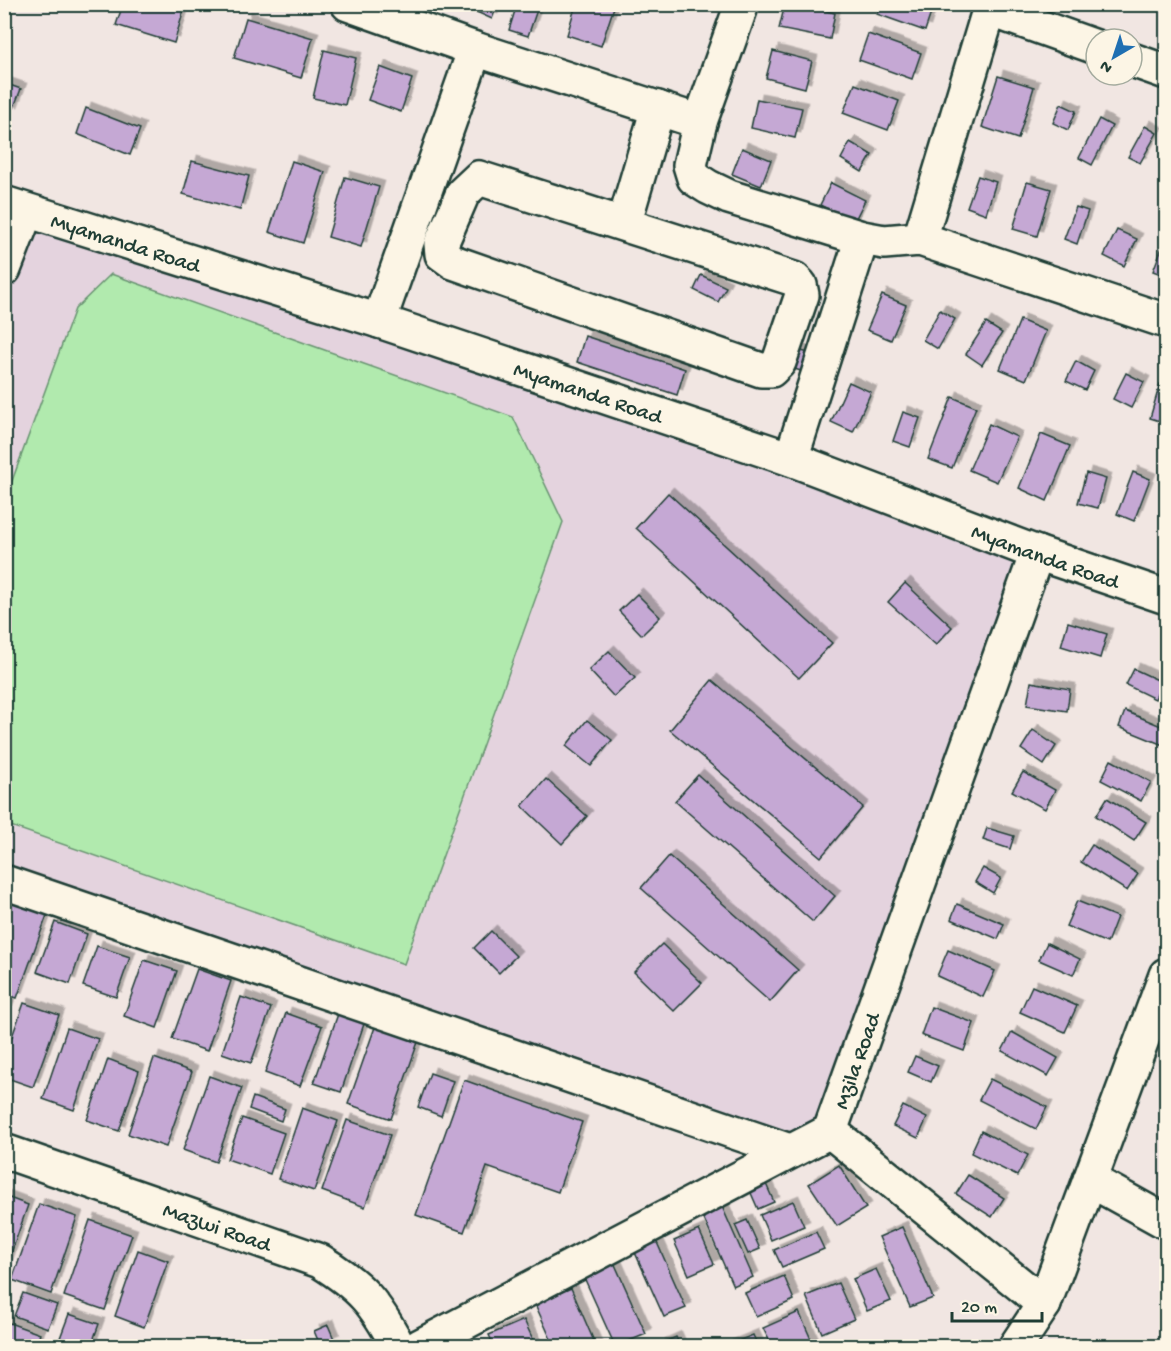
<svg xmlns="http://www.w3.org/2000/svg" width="1171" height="1351" viewBox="0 0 1171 1351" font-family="'Gochi Hand',sans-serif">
	<defs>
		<filter id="shadow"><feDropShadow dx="5.5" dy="-5.5" stdDeviation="0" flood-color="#0004"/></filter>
	</defs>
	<rect width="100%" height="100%" fill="#f1e6e2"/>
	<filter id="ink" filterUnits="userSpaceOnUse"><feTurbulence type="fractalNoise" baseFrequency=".0167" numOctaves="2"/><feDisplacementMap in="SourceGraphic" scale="12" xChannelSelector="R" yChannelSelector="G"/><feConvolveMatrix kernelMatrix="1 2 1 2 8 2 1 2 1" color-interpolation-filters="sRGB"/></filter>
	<g filter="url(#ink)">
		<path fill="#e4d3de" d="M32,222L1026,558L822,1120L786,1137L5,868L4,299Z"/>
		<path fill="#b1eaae" stroke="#689471" stroke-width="1.5" d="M111,274L513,417L563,522L404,964L5,824V500L75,309Z"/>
		<g fill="#c5a8d4" stroke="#1f3d34" stroke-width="1.5" filter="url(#shadow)">
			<path d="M123,4H166L184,10L174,43L116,25Z"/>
			<path d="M459,4H498L492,19Z"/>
			<path d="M517,4H539L528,36L509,30Z"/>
			<path d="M576,4H615L601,46L567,35Z"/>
			<path d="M785,4H795L835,13L830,39L779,29Z"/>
			<path d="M881,4H925L933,7L925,31L877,14Z"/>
			<path d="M246,18L313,38L301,78L234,58Z"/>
			<path d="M868,34L921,53L912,79L859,60Z"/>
			<path d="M324,50L356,58L345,105L313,98Z"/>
			<path d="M773,51L812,61L805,88L766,78Z"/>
			<path d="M380,67L412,79L401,112L368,100Z"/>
			<path d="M998,76L1034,87L1018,139L982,127Z"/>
			<path d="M4,83L21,89L12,112L4,109Z"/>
			<path d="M855,84L899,101L888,130L843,113Z"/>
			<path d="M757,99L802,108L795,138L751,128Z"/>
			<path d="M1061,104L1076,111L1068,130L1053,123Z"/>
			<path d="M86,108L140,129L130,155L77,134Z"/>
			<path d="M1099,119L1112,126L1092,165L1079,158Z"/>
			<path d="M1145,126L1157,133L1140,163L1128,157Z"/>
			<path d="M850,142L872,155L862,172L841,159Z"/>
			<path d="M742,148L771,160L761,186L732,174Z"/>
			<path d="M192,161L249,176L240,210L183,194Z"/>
			<path d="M292,161L325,172L303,243L269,232Z"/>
			<path d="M978,176L996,182L986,214L967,207Z"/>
			<path d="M345,177L379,187L361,247L328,237Z"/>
			<path d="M1027,182L1051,189L1037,236L1013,229Z"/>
			<path d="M831,183L865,200L854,222L820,205Z"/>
			<path d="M1076,207L1088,211L1077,244L1064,239Z"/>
			<path d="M1117,230L1137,239L1124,266L1104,256Z"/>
			<path d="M1166,237V276L1153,271Z"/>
			<path d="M701,275L726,287L718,302L694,290Z"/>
			<path d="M882,295L906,305L891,340L867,330Z"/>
			<path d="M940,310L955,319L938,349L923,340Z"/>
			<path d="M1020,320L1046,331L1026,380L1000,369Z"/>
			<path d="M986,323L1002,333L982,365L966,354Z"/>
			<path d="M585,336L685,369L677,395L577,362Z"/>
			<path d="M790,348L809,353L804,372L785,366Z"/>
			<path d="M1076,361L1094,371L1085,390L1066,381Z"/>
			<path d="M1126,373L1144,382L1131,408L1113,399Z"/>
			<path d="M849,382L871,392L853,432L831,422Z"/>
			<path d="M1160,384L1166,386V423L1150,418Z"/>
			<path d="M952,397L976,407L952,468L928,459Z"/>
			<path d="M903,412L920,418L910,447L893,441Z"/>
			<path d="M989,424L1017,437L997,482L969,470Z"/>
			<path d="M1041,434L1070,446L1047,501L1019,488Z"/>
			<path d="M1133,472L1150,479L1134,521L1117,514Z"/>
			<path d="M1086,473L1106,479L1098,508L1078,503Z"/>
			<path d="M668,493L832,643L799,678L636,528Z"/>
			<path d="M905,583L952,627L936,645L888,602Z"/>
			<path d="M637,594L660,617L642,635L619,611Z"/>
			<path d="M1068,622L1107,634L1100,658L1061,646Z"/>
			<path d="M609,651L635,678L614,697L589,670Z"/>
			<path d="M1134,669L1162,682L1155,699L1126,685Z"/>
			<path d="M712,680L863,807L821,857L670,730Z"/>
			<path d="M1031,682L1070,689L1067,711L1027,705Z"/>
			<path d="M1125,711L1166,728V736L1163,745L1119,727Z"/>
			<path d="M587,720L612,740L591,766L566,746Z"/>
			<path d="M1033,730L1056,746L1044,765L1021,749Z"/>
			<path d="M1111,760L1151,782L1141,801L1101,780Z"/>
			<path d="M1023,772L1055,790L1045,809L1012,791Z"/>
			<path d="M698,775L835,896L813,922L675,801Z"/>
			<path d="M546,779L587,816L562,844L522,806Z"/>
			<path d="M1107,798L1146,822L1134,841L1096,816Z"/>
			<path d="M987,828L1014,836L1010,849L983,840Z"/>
			<path d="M1092,845L1138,874L1127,891L1081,862Z"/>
			<path d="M669,856L798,970L770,1002L641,888Z"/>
			<path d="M983,868L1001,878L993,893L975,882Z"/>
			<path d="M11,893L50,907L17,998L4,994V913Z"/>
			<path d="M1077,901L1117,917L1107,943L1066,926Z"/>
			<path d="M957,904L1004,924L998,939L951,919Z"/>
			<path d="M55,922L87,934L70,984L37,972Z"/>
			<path d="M491,931L516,956L499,973L474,948Z"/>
			<path d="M1047,943L1080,959L1073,975L1039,960Z"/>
			<path d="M662,944L702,983L674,1011L634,972Z"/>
			<path d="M97,946L130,957L116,997L83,986Z"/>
			<path d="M948,950L995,971L983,997L937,976Z"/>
			<path d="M144,960L177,971L157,1028L124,1016Z"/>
			<path d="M197,969L231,981L207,1051L172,1039Z"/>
			<path d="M1032,986L1077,1006L1065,1032L1020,1012Z"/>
			<path d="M241,997L271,1008L251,1063L222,1053Z"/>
			<path d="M4,1003L9,1005L4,1018Z"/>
			<path d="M24,1003L59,1015L33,1087L4,1077V1059Z"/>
			<path d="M931,1007L974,1023L964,1051L921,1035Z"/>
			<path d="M339,1011L365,1021L341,1092L314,1083Z"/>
			<path d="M286,1013L322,1026L300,1086L265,1073Z"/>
			<path d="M375,1027L418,1042L391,1119L348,1104Z"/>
			<path d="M67,1028L98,1039L74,1110L43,1099Z"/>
			<path d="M1012,1032L1058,1058L1048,1076L1002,1051Z"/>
			<path d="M915,1056L938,1066L931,1082L908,1072Z"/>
			<path d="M154,1058L192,1072L166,1147L128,1134Z"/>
			<path d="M108,1059L139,1071L119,1131L87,1120Z"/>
			<path d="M430,1073L453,1081L441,1116L418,1107Z"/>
			<path d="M209,1076L242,1088L216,1162L183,1150Z"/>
			<path d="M990,1079L1047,1107L1036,1129L979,1100Z"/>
			<path d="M464,1080L582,1122L558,1192L487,1167L464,1232L416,1215Z"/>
			<path d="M253,1097L285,1109L281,1121L249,1109Z"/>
			<path d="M903,1106L927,1118L918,1138L893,1126Z"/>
			<path d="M302,1108L338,1121L314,1191L278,1179Z"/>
			<path d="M242,1118L284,1133L270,1174L227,1159Z"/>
			<path d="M347,1120L390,1135L365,1207L322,1191Z"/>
			<path d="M981,1131L1028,1155L1017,1176L971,1153Z"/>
			<path d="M839,1165L866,1208L837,1226L809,1184Z"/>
			<path d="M968,1175L1004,1198L992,1217L956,1194Z"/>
			<path d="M763,1177L774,1202L758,1209L747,1184Z"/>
			<path d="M4,1196L28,1205L7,1265L4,1264Z"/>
			<path d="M793,1201L804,1226L771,1240L760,1215Z"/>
			<path d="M720,1202L753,1277L733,1286L700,1210Z"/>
			<path d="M39,1204L77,1217L51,1294L12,1280Z"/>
			<path d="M90,1220L132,1235L105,1310L64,1296Z"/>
			<path d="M747,1220L760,1249L748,1254L735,1225Z"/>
			<path d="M902,1227L933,1298L910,1307L879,1237Z"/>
			<path d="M699,1230L714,1264L689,1275L674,1241Z"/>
			<path d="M816,1232L824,1249L782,1267L774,1250Z"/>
			<path d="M655,1238L686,1308L664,1317L633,1248Z"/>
			<path d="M138,1250L168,1261L144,1327L115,1316Z"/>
			<path d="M613,1260L646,1334L617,1346H615L582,1273Z"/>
			<path d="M876,1269L891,1301L867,1311L853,1279Z"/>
			<path d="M784,1276L794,1300L756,1317L745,1293Z"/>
			<path d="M838,1283L854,1319L822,1333L806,1296Z"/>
			<path d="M571,1288L596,1346H554L535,1304Z"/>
			<path d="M23,1293L57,1305L48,1328L14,1316Z"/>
			<path d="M799,1312L814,1346H772L763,1328Z"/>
			<path d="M69,1314L99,1324L91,1346H57Z"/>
			<path d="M524,1320L536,1346H494L489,1335Z"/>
			<path d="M4,1321L40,1334L36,1346H4Z"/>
			<path d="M328,1325L334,1339L320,1345L314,1331Z"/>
			<path d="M753,1335L758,1346H726Z"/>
			<path d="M676,1337L680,1346H661L660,1344Z"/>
		</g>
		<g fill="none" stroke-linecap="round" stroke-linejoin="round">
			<defs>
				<g id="minor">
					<path d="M348,4L475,49L700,122"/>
					<path d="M742,4L700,122L690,165L694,178L708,187L729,197L862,238L884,242L920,239L1166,321"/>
					<path d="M989,9L1096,47"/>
					<path d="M1132,60L1166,72"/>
					<path d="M479,178L794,279L800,285L802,295L779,362L771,370H761L453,262L442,254L441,244L463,193Z"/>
					<path id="s1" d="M4,203L379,321L791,459L1037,553L1166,597"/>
					<path d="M624,224L658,108"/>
					<path d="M920,239L991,4"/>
					<path d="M4,269L26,212"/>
					<path d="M379,321L475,49"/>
					<path d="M791,459L862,238"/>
					<path d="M4,882L790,1151"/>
					<path d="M830,1131L1044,1304"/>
					<path id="s2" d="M4,1151L320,1261C362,1287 375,1303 398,1346"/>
					<path d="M1090,1180L1166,1222"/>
					<path id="s3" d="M420,1346L830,1131L1037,553"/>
					<path d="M1016,1346L1044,1304L1166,975"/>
				</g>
			</defs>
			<use href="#minor" stroke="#1f3d34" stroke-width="38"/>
			<use href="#minor" stroke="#fcf5e5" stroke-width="33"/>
		</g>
	</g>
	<g text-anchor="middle" stroke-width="4.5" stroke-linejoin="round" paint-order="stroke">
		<g font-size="22" fill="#1f3d34" stroke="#fcf5e5">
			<text dy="8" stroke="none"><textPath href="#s1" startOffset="128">Myamanda Road</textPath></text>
			<text dy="8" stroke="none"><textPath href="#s1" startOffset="614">Myamanda Road</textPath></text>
			<text dy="8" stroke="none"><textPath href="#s1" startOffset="1100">Myamanda Road</textPath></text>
			<text dy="8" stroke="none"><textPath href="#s3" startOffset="538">Mzila Road</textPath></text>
			<text dy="8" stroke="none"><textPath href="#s2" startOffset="226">Mazwi Road</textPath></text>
		</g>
	</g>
	<rect width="1171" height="1351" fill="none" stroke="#fcf5e5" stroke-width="24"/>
	<rect x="12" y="12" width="1147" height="1327" fill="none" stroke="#1f3d34" stroke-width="2" filter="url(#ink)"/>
	<g transform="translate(1114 57) rotate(219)"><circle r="28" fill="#fcf5e5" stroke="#a4ab9e" stroke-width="1.5"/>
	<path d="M0-4.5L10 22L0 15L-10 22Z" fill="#1f6fb2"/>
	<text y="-9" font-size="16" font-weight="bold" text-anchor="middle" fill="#1f3d34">N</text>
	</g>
	<path d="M952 1312v9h90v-9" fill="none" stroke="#1f3d34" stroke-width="3"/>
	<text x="961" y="1312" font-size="18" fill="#1f3d34" stroke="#fcf5e5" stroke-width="4.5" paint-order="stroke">20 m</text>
</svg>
